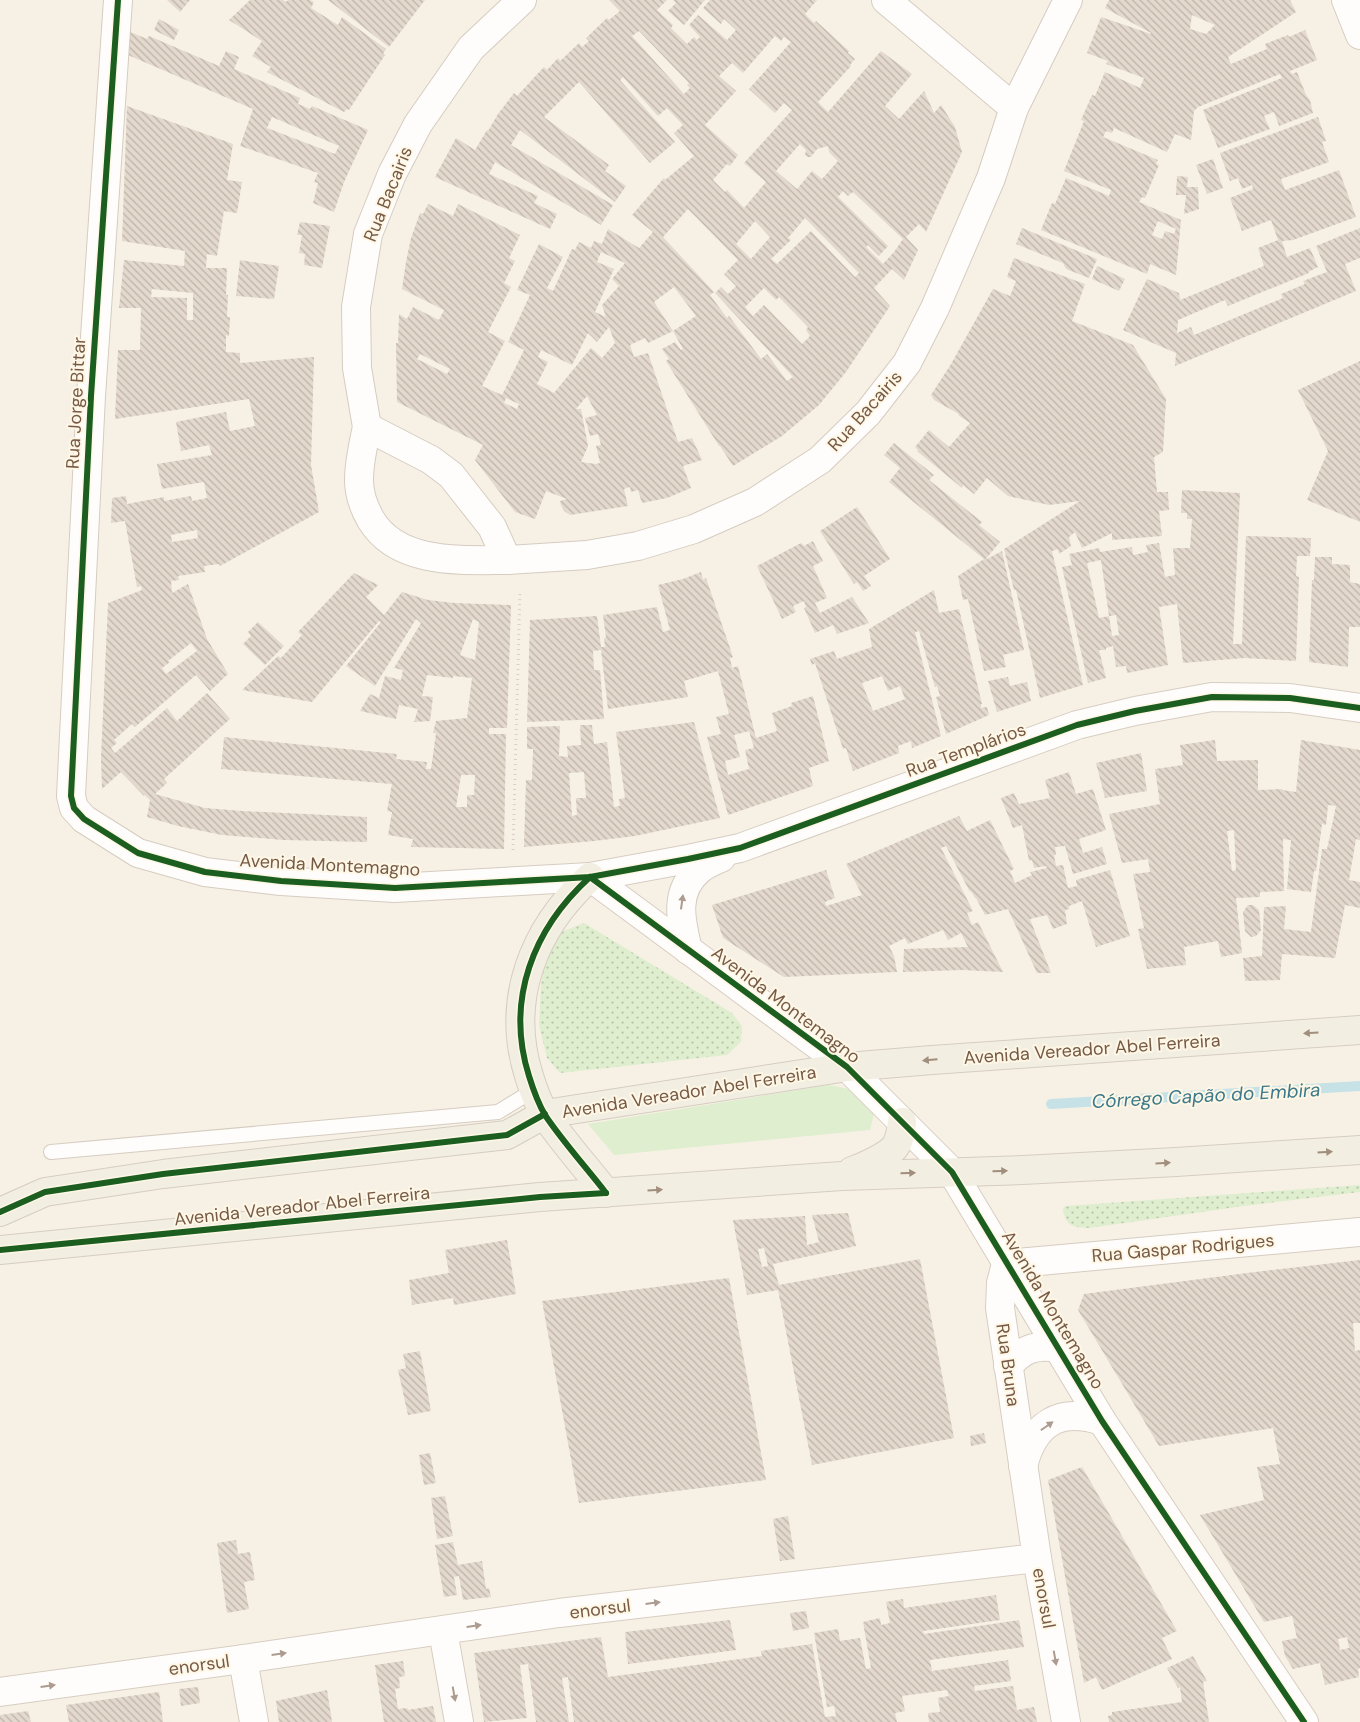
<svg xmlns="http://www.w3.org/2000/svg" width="1360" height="1722" viewBox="0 0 1360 1722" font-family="'DM Sans',sans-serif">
	<defs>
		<pattern id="park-dots" width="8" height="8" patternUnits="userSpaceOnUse" patternTransform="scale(1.25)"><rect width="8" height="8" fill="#dfeece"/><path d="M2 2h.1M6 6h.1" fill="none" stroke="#b9c4a9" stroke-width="1.8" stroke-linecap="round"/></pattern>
		<pattern id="building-back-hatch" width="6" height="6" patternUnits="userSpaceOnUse" patternTransform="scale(1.25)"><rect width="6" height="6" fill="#e3d9cd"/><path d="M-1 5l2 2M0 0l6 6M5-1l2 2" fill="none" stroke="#bdb3a8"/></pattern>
	</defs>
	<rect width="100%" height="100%" fill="#f7f1e5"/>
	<path fill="#dfeece" d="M828,1085C854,1089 861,1091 874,1114L870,1130L614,1155L588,1124Z"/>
	<g fill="url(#park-dots)">
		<path d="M584,923L732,1013L742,1026L741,1042L727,1055L560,1073L547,1058L539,1025L541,984L548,948L561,932Z"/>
		<path d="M1360,1185V1192L1244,1206L1089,1228C1073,1227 1065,1227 1063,1208L1066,1206Z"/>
	</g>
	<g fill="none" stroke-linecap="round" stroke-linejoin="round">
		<path stroke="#c7e2e7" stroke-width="10" d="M1051,1104L1360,1086"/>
	</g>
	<g fill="url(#building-back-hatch)" fill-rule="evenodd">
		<path d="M167,0H190L180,12Z"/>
		<path d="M250,0H283L286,2L288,0H310L314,2L311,8L338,25L342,17L386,49L383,54L385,55L349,110L347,109L344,112L267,72L271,67L252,56L262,41L229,20Z"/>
		<path d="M328,0H425L389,47Z"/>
		<path d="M609,0H667L657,10L673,25L671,28L687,44L694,37L697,40L700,37L689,25L698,15L727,40L736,30L724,19L721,24L703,8L710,0H817L805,14L814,23L816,21L849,51L848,53L855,59L850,65L851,66L818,102L828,112L881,51L912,74L885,106L899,119L924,91L934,113L941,105L955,127L962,152L926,232L919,224L906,237L918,250L904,280L892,269L874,288L890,306L846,372L819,405L782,436L733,466L720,446H719L666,361L669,359L662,349L675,342L681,350L683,349L673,331L696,316L674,287L654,302L673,331L648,343L645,338L630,345L634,357L648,353L678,442L692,438L702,460L683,466L691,488L667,498L642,503L638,490L631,492L630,487L624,489L628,506L570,515L564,511L561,505L560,501L567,499L546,491L535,519L515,512L475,460L483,445L397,402L396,343H398L399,314L407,319L413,307L439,320L444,310L402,289L406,262L411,238L420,213L423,214L428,204L453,216L458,204L520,235L509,258L515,261L504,283L511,287L488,332L505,341L482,386L502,395L524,350L508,342L530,295L517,290L539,244L563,257L547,288L553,291L572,249L575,250L579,242L591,248L594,241L602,244L608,229L639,248L653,232L632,215L664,178L665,180L694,156L674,133L683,125L667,108L658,116L623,77L620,80L675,142L650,163L579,82L544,117L609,165L605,171L626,186L615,202L520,130L511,145L613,205L601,225L495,162L489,174L538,196L534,203L557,214L550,229L435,177L456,138L475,150L487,130L488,131L498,114L514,93L517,96L544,67L547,70L558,58L560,61L579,43L582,47L589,41L586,38L607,18L609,20L620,11ZM639,31L689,83L687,85L690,88L684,94L632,36ZM775,36L781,41L784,37L791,42L749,89L775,113L784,103L792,110L744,163L766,182L744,208L727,190L725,192L713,180L727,164L730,166L738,155L705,125L736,91L719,76L732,63L743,73ZM800,144L806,150L805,155L808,157H811L817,149L828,146L829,152L838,161L822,179L812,171L797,189L776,171ZM843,191L848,196L853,192L903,239L894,252L883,264L866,247L868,245L879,256L888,246L838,197ZM688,209L738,260L724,274L736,286L728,294L721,287L715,293L793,377L787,381L767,354L761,359L729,316L727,318L710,295L714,292L663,237ZM805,218L859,273L855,277L811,231L777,264L771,259L791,240L788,238ZM755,221L770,237L751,259L736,244ZM601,252L625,263L612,279L619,286L602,305L606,317L595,312L614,269L597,262ZM764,288L776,300L779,297L808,327L806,330L810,336L802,344L764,305L753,316L745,307ZM609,327L615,343L602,358L591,348L554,393L537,384L548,362L538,357L541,350L572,365L588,333L597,342ZM420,354L450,369L447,374L417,359ZM587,396L597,415L585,418L590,436L598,434L601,445L596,446L600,463L596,464L581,462L588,446L581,409H576ZM506,398L519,404L517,409L504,403Z"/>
		<path d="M673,0H705L684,25L668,11L676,3Z"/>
		<path d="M1109,0H1290L1296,12L1228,57L1231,64L1267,49L1265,44L1288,35L1289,37L1305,30L1317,60L1290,71L1292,74L1297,72L1306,95L1310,100L1313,113L1279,126L1274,112L1264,116L1270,129L1218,148L1203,110L1282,78L1280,74L1198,107L1194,111L1191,140L1175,134L1167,152L1114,128L1112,133L1106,131L1103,137L1158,160L1156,164L1159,165L1145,198L1142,197L1139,202L1181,220L1176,275L1150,264L1147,274L1041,230L1052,203L1055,204L1066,178L1109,196L1111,190L1064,171L1084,121L1081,120L1092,95L1095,96L1105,72L1140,88L1144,78L1106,64L1108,61L1087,53L1101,17L1151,34V33L1105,8ZM1192,15L1215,25L1206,34L1190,29ZM1158,221L1176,229L1174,234L1165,231L1162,239L1152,235Z"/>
		<path d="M159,19L179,30L174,40L154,30Z"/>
		<path d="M128,31L147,39L149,36L219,66L226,51L239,57L234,69L300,98L298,104L310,109L312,106L368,130L344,182L334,212L313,203L318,183L314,182L318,173L240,146L253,109L128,55ZM272,117L339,146L335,154L267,128Z"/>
		<path d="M127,106L233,144L227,180L242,182L237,213L224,211L217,256L207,254L206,268H227L226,295H228L227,317H230L229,336L226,335V352L240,353V363L314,357L311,465L319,512L220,566L219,564L204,566L205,572L178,576L179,580L171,581L172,593L188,584L207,639L228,674L210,691L196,675L135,727L132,724L114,740L117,743L111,748L115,753L167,708L177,721L207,693L230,719L164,779L167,783L155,794L205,808L242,811L367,817V842L283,840L222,835L178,826L147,817L150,800L145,795L144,796L121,772L102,789L101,757L108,603L142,590L141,586L137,587L125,521L111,523L112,498L126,496L127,504L164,497V501L191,496L192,501L207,498L204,482L162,489L157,464L212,455L209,445L181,451L176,422L226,412L230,431L255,426L249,399L115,419L118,350H140L141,308H119L124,260L184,266L185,251L122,241ZM152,289L193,293V320H187V298L151,297ZM197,530L198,538L172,542L171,535ZM191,643L197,651L166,674L162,668L170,662L168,661Z"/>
		<path d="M1318,117L1326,141L1322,142L1329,162L1281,179L1285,190L1339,170L1356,217L1293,240L1282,241L1287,257L1310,248L1318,267L1308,272L1309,273L1228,306L1225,300L1178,320L1177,333L1191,327L1194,335L1283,298L1281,294L1305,284L1303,281L1327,272L1316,246L1360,228V258L1345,264L1356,291L1175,366L1176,353L1123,330L1147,279L1179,293L1180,300L1264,266L1258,248L1278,240L1271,220L1242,231L1230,198L1253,189L1252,185L1242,189L1238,178L1230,181L1220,153Z"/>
		<path d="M1213,159L1223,188L1207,194L1196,165Z"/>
		<path d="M1177,176L1188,177L1187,187H1198L1199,209L1184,214L1186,195H1176Z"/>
		<path d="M300,222L330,226L322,268L304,265L305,254L299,253L302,235H297Z"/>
		<path d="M1022,228L1097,259L1089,278L1066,269L1063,263L1016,244Z"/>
		<path d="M1014,258L1085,284L1072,321L1133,345L1166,399L1163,452L1154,457L1157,492H1168L1169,510L1159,511L1162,536L1112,540V533L1082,548L1075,532L1069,537L1071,546L1059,554L1058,549L1052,551L1083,685L1040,698L1016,590H1014L1004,549L1080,501L1049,505L1008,496L987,478L974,494L963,485L962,488L917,451L918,450L915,447L929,430L949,447L970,423L958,415L959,414L934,400L931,395L951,364L993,289L1010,296L1016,281L1007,277Z"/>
		<path d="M240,260L279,266L274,299L236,296Z"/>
		<path d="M1097,266L1125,279L1119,291L1092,279Z"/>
		<path d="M1360,361V522L1307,500L1328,451L1298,390Z"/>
		<path d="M894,443L934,475L929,480L982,522L979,525L1000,542L985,560L1002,551L1024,650L1003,655L1006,667L984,671L968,599L963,600L958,576L984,559L889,482L900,468L884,455Z"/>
		<path d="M1182,490L1240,493L1233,644H1242L1246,536L1311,538L1310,556H1297L1296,576L1299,577L1296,661L1244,658L1183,663L1177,604L1159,607L1168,665L1127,673L1126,666L1116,667L1113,646L1106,648V650H1099L1106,678L1088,683L1062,567L1072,565L1069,554L1099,548L1100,552L1132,547L1133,555L1148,552L1146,545L1159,543L1165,577L1175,575L1173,548H1190L1192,519H1187V513H1181ZM1101,560L1109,616L1116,615L1119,635L1112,636L1109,616L1099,618L1087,563Z"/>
		<path d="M857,507L890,559L864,576L871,586L863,591L857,582L854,584L820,531Z"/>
		<path d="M813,541L823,561L813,566L827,598L815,603L820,613L852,597L869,623L837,634L833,625L815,633L804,608L806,607L804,601L793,606L796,612L782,619L757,566L801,543L804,546Z"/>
		<path d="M1315,557H1332V564L1350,565V582L1360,584V627H1349L1348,667L1309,662L1312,580H1314Z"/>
		<path d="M701,572L703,580L706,578L733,657L730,658L732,668L738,666L756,738L777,731L772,713L792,706L791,703L813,696L829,761L809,768L813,786L728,815L707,737L721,734L716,717L729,714L718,671L684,681L688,697L608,709L601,650L593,651L594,670H600L604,719L527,722L530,620L597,616L601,647H605L604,638H606L603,615L657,607L663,632L670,630L658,585L683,579ZM749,731L754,748L745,750L749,769L728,775L725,761L740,757L734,735Z"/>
		<path d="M354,573L378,585L366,597L384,615L402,592L428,600L454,603L511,605L507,728H489V734H506L504,849L411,847L413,839L388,835L392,812L387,811L392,784L221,769L224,737L397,754L396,759L427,762L426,769H431L436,733H433L436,721L467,718L472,678L453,676V678L427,675L422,696L433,697L430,721L414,722L418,709L399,705L396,719L360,711L370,694L379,698L385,676L401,680L403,670L394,668L421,623L416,619L375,686L346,666L381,622L379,621L312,702L242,690L278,656L281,658L302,635L298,632ZM473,619L479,622L475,660L460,655ZM461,775H475L474,795H467V807H456Z"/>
		<path d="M934,590L939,613L959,609L982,704H981V708L987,707L989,715L946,734L936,697L940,696L937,686L935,687L919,631L915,632L941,736L912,748L911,741L898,746L899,753L853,771L846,748L843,749L815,663L812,665L810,659L834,651L837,659L872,647L869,629ZM882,676L888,691L900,686L905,699L873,711L862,683Z"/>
		<path d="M258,622L284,646L265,665L243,644L251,636L248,632Z"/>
		<path d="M1008,677L1010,686L1027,682L1031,701L997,712L988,681Z"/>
		<path d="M694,722L720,818L635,836L594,841L524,847L526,780H532L533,749H527V727L560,726L559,756L568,757L567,746L581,745L580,725H592L594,744L607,742L614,807L620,806L619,799L625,798L616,732ZM584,772L586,798H576L577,815L572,816L569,773Z"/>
		<path d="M1215,740L1217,761L1258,760V790L1283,789L1282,790L1296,792L1301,740L1360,750V840L1356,839L1349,880L1360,882V908L1345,905L1335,958L1282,954L1280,980L1245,981L1243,958L1262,956L1264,907L1286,906L1284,929L1311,932L1322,849H1327L1336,806L1328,805L1326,825L1322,824L1316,871H1314L1311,892L1287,889L1291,840L1283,839L1284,891L1260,892V897L1236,898L1242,953L1221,957L1218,941L1184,947L1186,965L1147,969L1138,929L1144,928L1133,874L1150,872L1148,859L1122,863L1109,814L1160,804L1155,769L1183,765L1180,745ZM1234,830L1236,870L1232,871L1227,831Z"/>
		<path d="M1141,753L1147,791L1105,798L1096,763Z"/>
		<path d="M1069,772L1076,794L1093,789L1106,830L1079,839L1083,853L1102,847L1107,864L1073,874L1065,846L1055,847L1056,855H1054L1056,866L1063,865L1068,888L1077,886L1076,880L1110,870L1130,936L1096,947L1082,901L1069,906V909L1065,910L1067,924L1053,929L1047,915L1030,919L1051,973H1037L1008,909L985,915L976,898H975L971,891L970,892L946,846L941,848L973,911L967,913L972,925L978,922L1003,972L962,970L903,972L904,949L968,947L961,933L948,940L943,930L908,944L905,938L889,946L894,956L897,972L784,977L723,938L712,905L826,870L835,898L825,902L826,906L862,895L846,864L959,816L967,831L990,820L1014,869L1010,871L1015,883L1032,875L1030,872L1047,868L1046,866L1034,868L1032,860L1029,861L1022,825L1013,828L1001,798L1014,793L1019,804L1050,798L1045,780Z"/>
		<path d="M1248,905H1253L1259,910L1261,930L1256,936L1251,937L1245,931L1243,912Z"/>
		<path d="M848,1213L856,1246L773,1264L779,1285L920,1259L954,1438L812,1465L778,1290L747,1295L733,1220L805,1216L807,1245L819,1242L812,1215ZM764,1248L768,1266L762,1267L758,1249Z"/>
		<path d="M507,1240L516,1294L454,1305L453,1298L412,1305L409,1280L449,1273L445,1250Z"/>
		<path d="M1360,1260V1323H1353L1355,1351L1360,1350V1668L1358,1669L1359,1677L1325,1685L1320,1663L1293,1669L1285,1656L1282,1641L1297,1638L1292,1616L1264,1622L1200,1515L1264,1500L1257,1467L1280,1464L1273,1428L1159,1446L1078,1310L1084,1294L1247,1273ZM1347,1637L1349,1648L1340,1650L1338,1639Z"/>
		<path d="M729,1278L766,1480L579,1503L542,1301Z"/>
		<path d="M420,1351L431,1411L408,1415L398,1370L406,1368L403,1354Z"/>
		<path d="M984,1433L986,1443L971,1446L970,1436Z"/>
		<path d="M430,1453L436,1483L424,1485L419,1455Z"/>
		<path d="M1082,1467L1177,1631L1162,1638L1172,1659L1102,1690L1096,1677L1084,1683L1048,1480Z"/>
		<path d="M445,1496L453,1536L437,1539L431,1498Z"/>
		<path d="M788,1516L795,1559L780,1561L773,1519Z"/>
		<path d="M236,1540L238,1554L250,1552L255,1580L244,1582L249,1609L227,1613L217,1543Z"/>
		<path d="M453,1542L458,1565L482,1561L486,1589L489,1588L491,1597L463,1600L459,1576L454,1577L457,1595L444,1597L435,1545Z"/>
		<path d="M996,1595L1000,1620L923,1631L924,1634L1019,1620L1024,1647L930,1660L932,1671L1008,1660L1011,1681L974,1686L975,1691L1013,1686L1017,1710L1034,1707L1037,1722H929L928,1713L940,1712L938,1698L949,1696L947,1690L902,1696L905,1711L895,1713L897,1722H574L568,1677L562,1678L569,1722H536L528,1664L520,1665L527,1718L484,1722L474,1653L601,1637L608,1677L762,1656L761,1651L812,1644L825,1717L836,1716L834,1706L827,1707L814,1633L838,1629L840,1641L860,1638L866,1669L871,1668L863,1622L880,1618L881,1625L890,1623L886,1602L903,1599L904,1608Z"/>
		<path d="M806,1611L809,1628L793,1631L790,1613Z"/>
		<path d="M730,1620L736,1650L628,1664L625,1632Z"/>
		<path d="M1193,1656L1207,1681L1203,1682L1209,1722H1109L1108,1716L1112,1715V1712L1182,1702L1180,1687L1178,1688L1167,1668Z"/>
		<path d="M403,1661L405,1676L399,1677L400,1688L395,1689L398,1709L407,1708L408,1710L433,1706L436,1722H384L375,1665Z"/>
		<path d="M198,1687L200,1703L181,1706L179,1689Z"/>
		<path d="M327,1690L332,1722H279L276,1701Z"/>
		<path d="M159,1692L163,1722H69L66,1705Z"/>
		<path d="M28,1711L31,1722H0V1715Z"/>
	</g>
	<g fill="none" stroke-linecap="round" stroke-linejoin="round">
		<defs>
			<path id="lane" d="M51,1152L498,1112L534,1090"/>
			<g id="street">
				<path d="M118,0L91,396L71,796L74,808L84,819L138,853L205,872L281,881L395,888L590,877"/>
				<path d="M522,0L471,48L418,124L392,174L368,234L356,307L357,368L367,427L431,460L451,475L492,527L507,560L587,555L638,546L694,529L755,502L820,460L868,413L907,363L935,308L991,178L1014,108L1068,0"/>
				<path d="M886,0L1014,108"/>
				<path d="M1346,0L1360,35"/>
				<path d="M367,427C363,445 359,462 359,480C359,495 364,508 371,520C398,565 462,560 507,560"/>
				<path d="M1006,1264L1360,1232"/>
				<path d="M443,1631L459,1722"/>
				<path d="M243,1659L254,1722"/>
			</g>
			<g id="secondary">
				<path d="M590,877L847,1067L952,1172L1102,1421L1304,1722"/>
				<path d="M590,877L688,859L740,848L1077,725L1135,711L1212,697L1290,698L1360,708"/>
				<path d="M688,950C681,921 673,891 700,869C706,864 714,861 721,858"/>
				<path d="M1006,1264L1001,1283L1000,1308L1037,1558L1066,1722"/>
				<path d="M1008,1366C1023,1349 1035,1344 1058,1348"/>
				<path d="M1023,1466C1034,1423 1059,1407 1102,1421"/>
				<path d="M0,1692L243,1659L559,1613L1037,1558"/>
			</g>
			<g id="primary">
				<path d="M590,877C533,929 505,1000 529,1076C533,1089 538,1103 545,1115C563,1142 586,1167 606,1193"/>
				<path d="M852,1171C863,1167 886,1157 894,1148C900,1141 901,1131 902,1122"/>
				<path d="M0,1212L45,1192L163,1174L507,1135L545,1114L847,1067L932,1060L1360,1030"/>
				<path d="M0,1250L540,1197L842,1176L1023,1170L1176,1162L1360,1150"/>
			</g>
		</defs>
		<use href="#lane" stroke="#d6ccc1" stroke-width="16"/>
		<use href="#street" stroke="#d6ccc1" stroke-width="30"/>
		<use href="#secondary" stroke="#d7cdc2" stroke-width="30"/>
		<use href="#primary" stroke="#d6ccc2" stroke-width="30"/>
		<path stroke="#d8d0c8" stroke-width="3" stroke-dasharray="1 4" stroke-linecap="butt" d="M513,850L520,592"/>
		<use href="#lane" stroke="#fefdfb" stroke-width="14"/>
		<use href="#street" stroke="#fefdfb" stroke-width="28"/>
		<use href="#secondary" stroke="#fefdfb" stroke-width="28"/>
		<use href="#primary" stroke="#f2eee2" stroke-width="28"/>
		<defs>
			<g id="cycleway">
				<path d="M118,0L91,396L71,796L74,808L84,819L138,853L205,872L281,881L395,888L590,877L688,859L740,848L1077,725L1135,711L1212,697L1290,698L1360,708"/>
				<path d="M590,877L847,1067L952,1172L1102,1421L1304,1722"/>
				<path d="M590,877C533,929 505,1000 529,1076C533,1089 538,1103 545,1115C563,1142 586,1167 606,1193"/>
				<path d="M0,1212L45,1192L163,1174L507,1135L545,1114"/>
				<path d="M0,1250L540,1197L606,1193"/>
			</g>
		</defs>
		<use href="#cycleway" stroke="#fff7e6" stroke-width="9"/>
		<use href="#cycleway" stroke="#1b5e20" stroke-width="6"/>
	</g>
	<defs><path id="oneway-solid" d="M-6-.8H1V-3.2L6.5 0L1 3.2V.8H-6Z" transform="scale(1.25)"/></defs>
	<g fill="#ac9b8e">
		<use href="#oneway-solid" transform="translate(682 902) rotate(-82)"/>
		<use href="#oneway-solid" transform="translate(1047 1426) rotate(-35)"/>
		<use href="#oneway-solid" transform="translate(653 1603) rotate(-7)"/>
		<use href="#oneway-solid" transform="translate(474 1626) rotate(-8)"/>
		<use href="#oneway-solid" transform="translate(279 1654) rotate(-8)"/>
		<use href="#oneway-solid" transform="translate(1055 1658) rotate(80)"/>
		<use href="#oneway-solid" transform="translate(48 1686) rotate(-8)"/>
		<use href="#oneway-solid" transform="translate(454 1694) rotate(80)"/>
	</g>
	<g fill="#a18e7c">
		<use href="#oneway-solid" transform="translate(1311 1033) rotate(176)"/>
		<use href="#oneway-solid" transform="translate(930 1060) rotate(175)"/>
		<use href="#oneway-solid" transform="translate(1325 1152) rotate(-4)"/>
		<use href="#oneway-solid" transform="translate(1163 1163) rotate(-3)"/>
		<use href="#oneway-solid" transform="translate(1000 1171) rotate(-1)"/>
		<use href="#oneway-solid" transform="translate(908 1173) rotate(-2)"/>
		<use href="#oneway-solid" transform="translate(655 1190) rotate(-4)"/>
	</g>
	<g text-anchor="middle" stroke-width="4" stroke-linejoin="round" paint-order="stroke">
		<g font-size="18" fill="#765a45" stroke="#fff7e6">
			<text transform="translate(388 194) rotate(-68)" y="6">Rua Bacairis</text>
			<text transform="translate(76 403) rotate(-87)" y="6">Rua Jorge Bittar</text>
			<text transform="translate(865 411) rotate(-48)" y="6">Rua Bacairis</text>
			<text transform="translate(966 750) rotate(-20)" y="6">Rua Templários</text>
			<text transform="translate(330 865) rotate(3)" y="6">Avenida Montemagno</text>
			<text transform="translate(786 1005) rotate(37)" y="6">Avenida Montemagno</text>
			<text transform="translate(1092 1049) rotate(-4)" y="6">Avenida Vereador Abel Ferreira</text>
			<text transform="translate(689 1092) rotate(-9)" y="6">Avenida Vereador Abel Ferreira</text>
			<text transform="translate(302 1206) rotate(-6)" y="6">Avenida Vereador Abel Ferreira</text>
			<text transform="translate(1183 1248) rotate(-5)" y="6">Rua Gaspar Rodrigues</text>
			<text transform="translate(1053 1310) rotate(59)" y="6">Avenida Montemagno</text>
			<text transform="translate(1008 1365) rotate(82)" y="6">Rua Bruna</text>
			<text transform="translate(1044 1598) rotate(80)" y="6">enorsul</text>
			<text transform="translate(600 1609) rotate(-7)" y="6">enorsul</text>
			<text transform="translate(199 1665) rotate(-8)" y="6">enorsul</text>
		</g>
		<g font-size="19" font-style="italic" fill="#3c798b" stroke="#fff7e6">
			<text transform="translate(1206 1095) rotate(-3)" y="7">Córrego Capão do Embira</text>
		</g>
	</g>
</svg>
